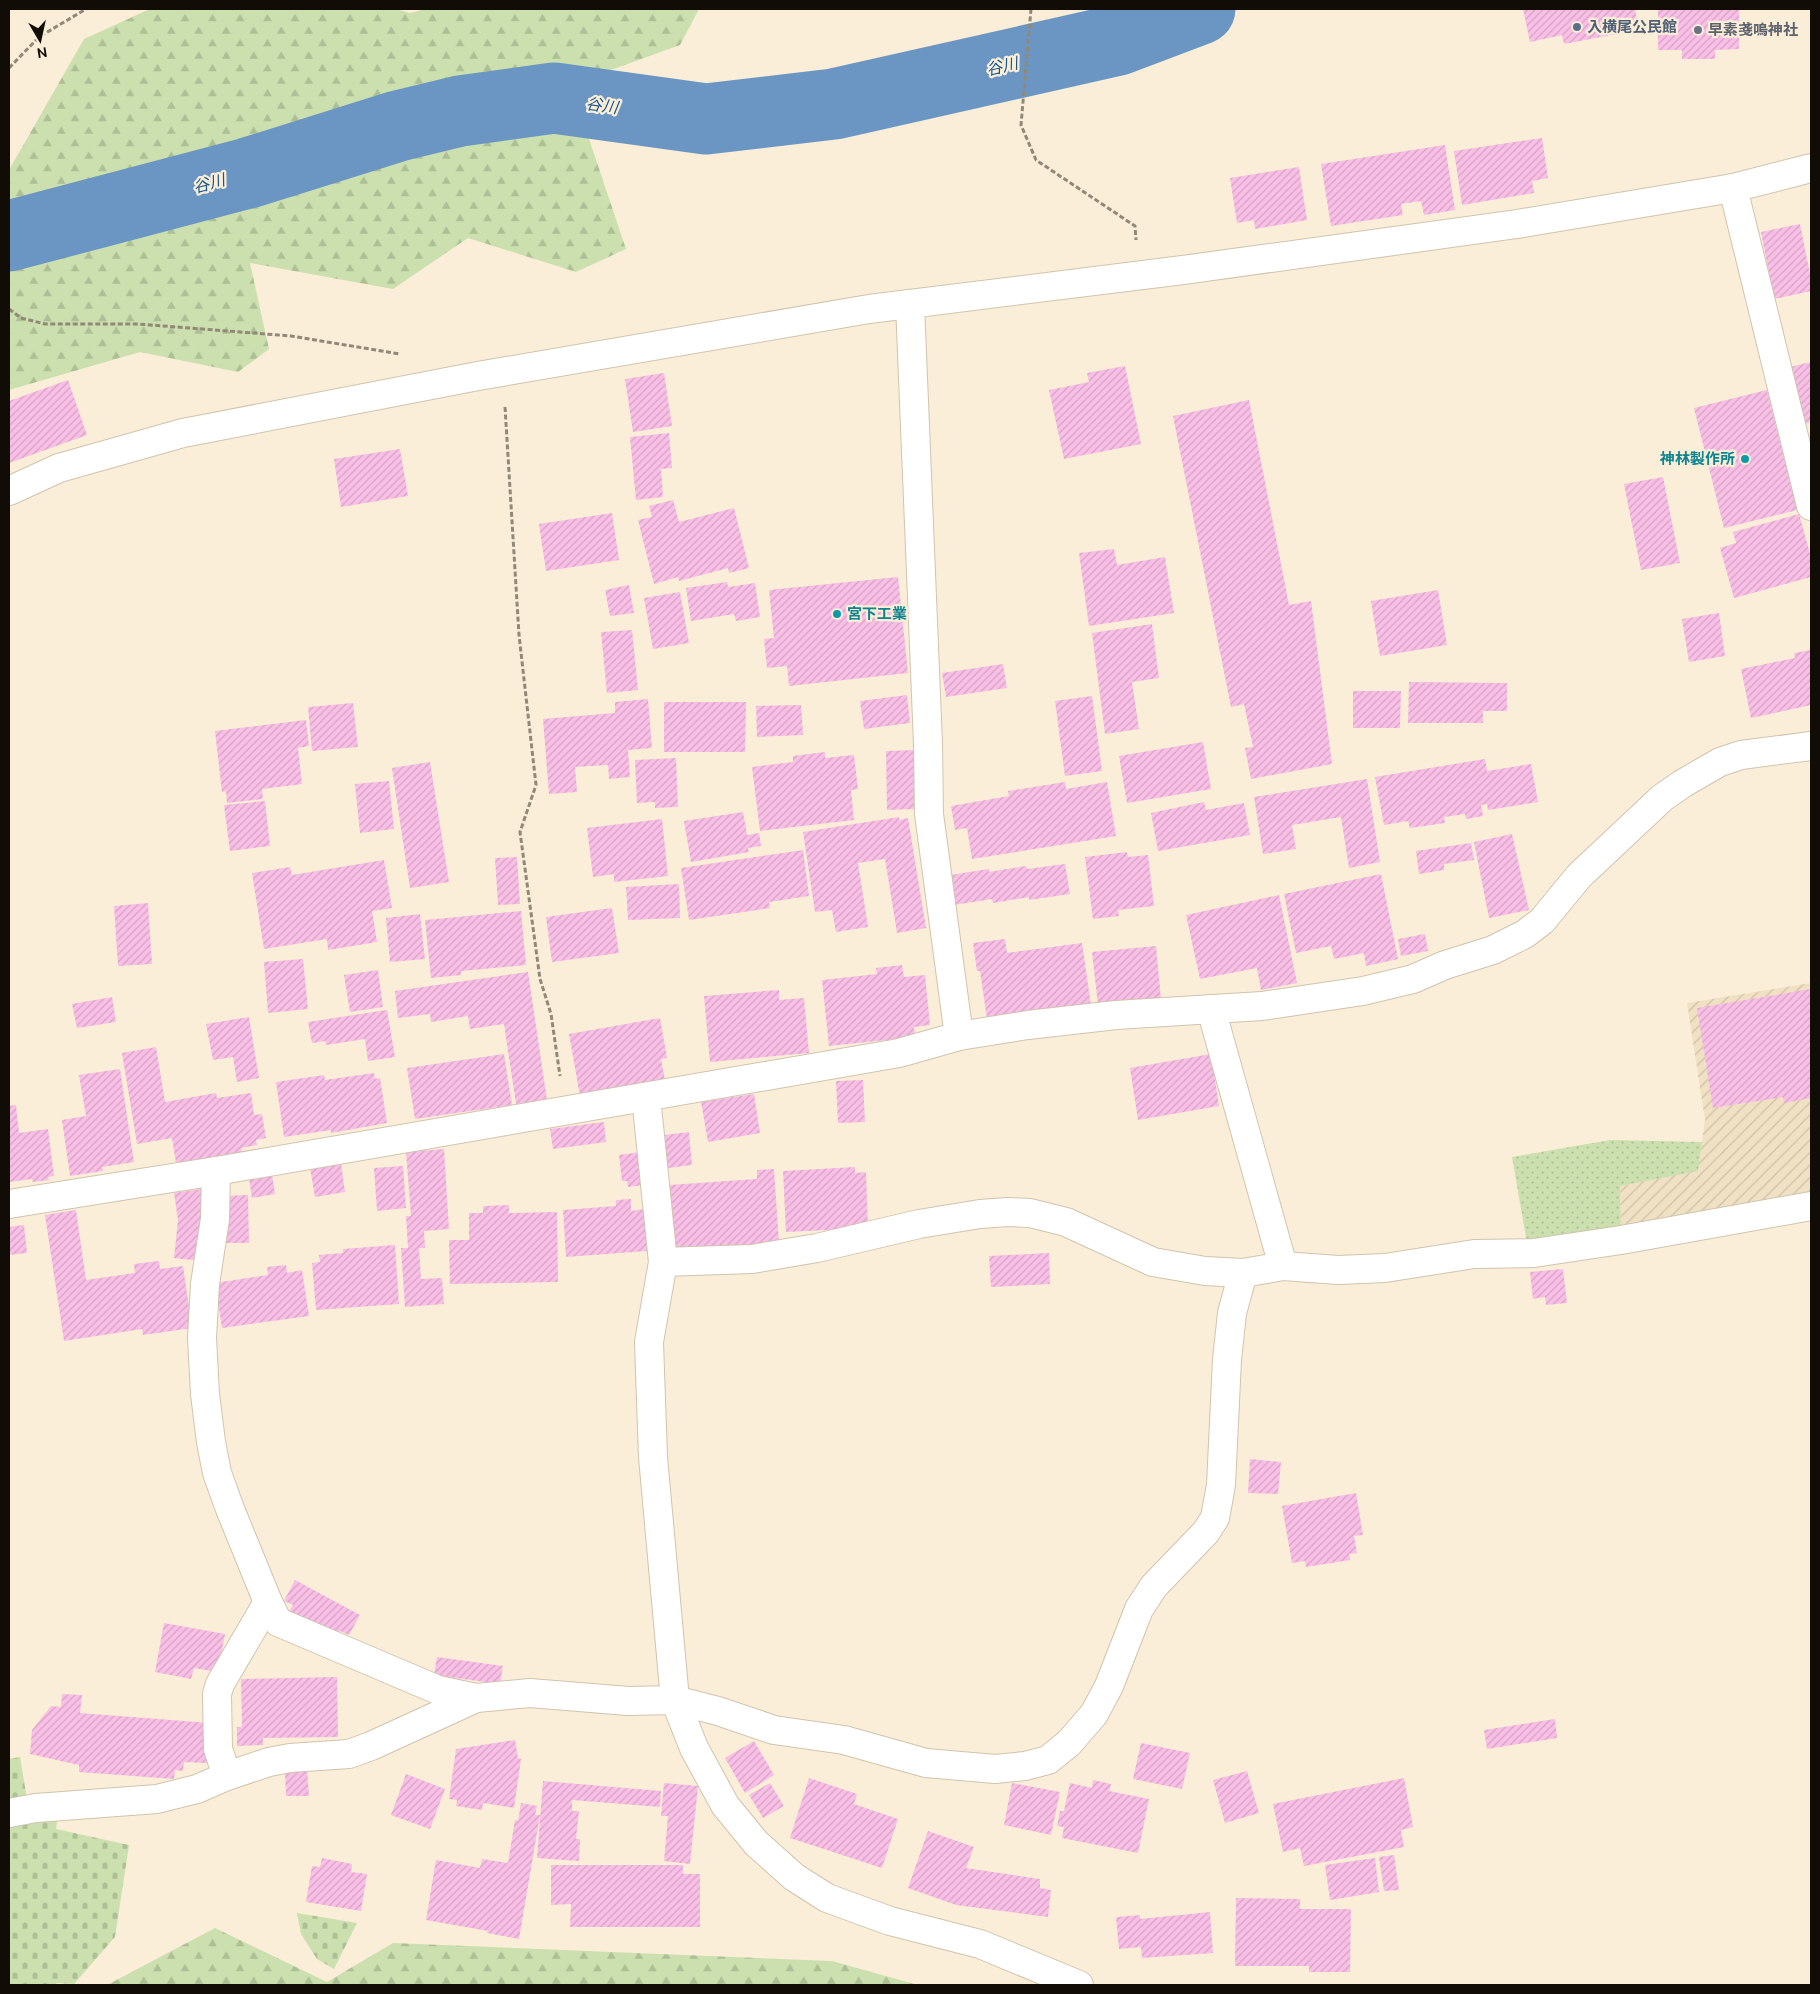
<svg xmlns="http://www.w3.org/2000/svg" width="1820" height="1994" viewBox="0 0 1820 1994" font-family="Ubuntu,'Noto Sans JP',sans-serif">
	<defs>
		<pattern id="industrial-furrows" width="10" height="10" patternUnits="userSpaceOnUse" patternTransform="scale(1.25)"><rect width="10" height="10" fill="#f1e1c4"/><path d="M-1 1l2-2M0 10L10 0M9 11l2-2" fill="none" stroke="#cec0a7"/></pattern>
		<pattern id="grass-dots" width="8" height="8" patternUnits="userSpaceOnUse" patternTransform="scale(1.25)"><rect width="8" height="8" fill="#cbe0ae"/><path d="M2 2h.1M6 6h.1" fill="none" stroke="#adbf94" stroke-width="1.8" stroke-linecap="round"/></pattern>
		<pattern id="forest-firs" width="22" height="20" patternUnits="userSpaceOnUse" patternTransform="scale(1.25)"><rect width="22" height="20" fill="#cbe0ae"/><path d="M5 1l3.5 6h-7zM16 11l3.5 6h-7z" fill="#adbf94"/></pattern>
		<pattern id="cemetery-stones" width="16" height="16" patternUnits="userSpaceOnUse" patternTransform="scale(1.25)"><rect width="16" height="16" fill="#cbe0ae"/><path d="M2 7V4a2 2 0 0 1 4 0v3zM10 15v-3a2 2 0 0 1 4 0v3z" fill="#adbf94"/></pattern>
		<pattern id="building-hatch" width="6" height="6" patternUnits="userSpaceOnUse" patternTransform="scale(1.25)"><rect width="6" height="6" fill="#f9bfe6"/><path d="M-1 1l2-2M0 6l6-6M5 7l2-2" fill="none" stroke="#d4a3c4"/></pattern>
	</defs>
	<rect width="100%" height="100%" fill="#fbeed8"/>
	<path fill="url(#industrial-furrows)" d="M1811,983V1196L1621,1231L1620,1186L1698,1170L1705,1120L1687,1003Z"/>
	<path fill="url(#grass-dots)" d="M1610,1140L1702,1142L1698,1171L1620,1186L1621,1231L1527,1243L1512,1157Z"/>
	<g fill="url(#forest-firs)">
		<path d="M150,9H396L410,13L426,9H699L680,45L600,74L586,130L626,249L576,272L468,238L393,289L250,263L269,349L238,372L140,352L9,390V170L84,39Z"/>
		<path d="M215,1928L327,1982L393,1943L832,1961L918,1985H107Z"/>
	</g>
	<g fill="url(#cemetery-stones)">
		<path d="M20,1757L27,1799L9,1802V1759Z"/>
		<path d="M58,1816L56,1829L129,1845L115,1937L74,1984L57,1983L55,1985H9V1825Z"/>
		<path d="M297,1913L357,1923L334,1969L317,1959L301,1934Z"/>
	</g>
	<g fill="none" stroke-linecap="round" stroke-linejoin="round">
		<path stroke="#6b96c3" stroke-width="71" d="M9,236L248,173L398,126L460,111L554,98L706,119L834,104L1118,40L1200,9"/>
	</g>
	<g fill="url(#building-hatch)">
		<path d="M1523,9H1635L1637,21L1626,22L1627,32L1564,44L1562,35L1530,42Z"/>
		<path d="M1682,9L1739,10V49L1715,50V59H1682V50H1658V10Z"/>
		<path d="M1542,138L1548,178L1532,181L1534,193L1462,205L1454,151Z"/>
		<path d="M1445,145L1455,210L1424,215L1421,201L1401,204L1403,215L1331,226L1321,164Z"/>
		<path d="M1299,167L1307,220L1255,229L1254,220L1237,223L1230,178Z"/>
		<path d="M1800,224L1811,279V291L1774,299L1761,232Z"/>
		<path d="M1811,362V422L1801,425L1786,368Z"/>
		<path d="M1125,366L1141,444L1064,459L1049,390L1089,382L1087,373Z"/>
		<path d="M664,373L672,426L633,432L625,379Z"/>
		<path d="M68,380L87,435L9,463V401Z"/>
		<path d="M1767,390L1797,510L1724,528L1694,408Z"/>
		<path d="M1249,400L1289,605L1311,601L1332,764L1251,779L1245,748L1253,747L1244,704L1231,707L1173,416Z"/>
		<path d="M669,433L672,468L661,469L663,497L636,500L630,437Z"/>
		<path d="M400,449L408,496L341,507L334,459Z"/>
		<path d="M1663,477L1680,563L1641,570L1624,484Z"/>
		<path d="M673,500L679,522L734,508L749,568L729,573L728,568L679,581L678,577L654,584L638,520L652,517L649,506Z"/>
		<path d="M612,513L619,560L546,571L539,524Z"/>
		<path d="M1799,514L1811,557V577L1734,598L1720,548L1736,543L1733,532Z"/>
		<path d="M1114,549L1117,565L1165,557L1174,613L1089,626L1079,553Z"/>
		<path d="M898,577L908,673L789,686L787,666L767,668L764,639L774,638L769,590Z"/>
		<path d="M727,582L728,587L755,583L760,617L736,621L734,614L691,621L686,588Z"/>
		<path d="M629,585L634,613L610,616L605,590Z"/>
		<path d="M1438,590L1447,645L1380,656L1371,601Z"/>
		<path d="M680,592L689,643L653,649L644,598Z"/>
		<path d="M1719,613L1725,656L1689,662L1682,619Z"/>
		<path d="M1152,624L1159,678L1132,682L1139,729L1105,734L1092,633Z"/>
		<path d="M632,630L638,690L607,693L601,632Z"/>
		<path d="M1811,650V705L1751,718L1741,669L1795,658L1794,653Z"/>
		<path d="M1003,664L1007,688L946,697L942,673Z"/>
		<path d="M1409,682L1507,683V711H1483V723H1408Z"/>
		<path d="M1353,691H1401L1400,728H1353Z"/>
		<path d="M907,695L910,723L864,729L860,701Z"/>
		<path d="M1092,696L1102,771L1065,776L1055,701Z"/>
		<path d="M648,699L652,748L628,750L630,777L609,779L608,765L575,767L577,792L549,794L543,719L615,713V702Z"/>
		<path d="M664,702H746L745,752H664Z"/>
		<path d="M353,703L358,747L312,751L308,707Z"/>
		<path d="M801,705L803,735L757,737L756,706Z"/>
		<path d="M306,720L309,746L298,748L302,784L262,789L263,799L227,803L226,791L222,792L215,731Z"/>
		<path d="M1203,742L1211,789L1127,803L1119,756Z"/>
		<path d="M914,750L915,809L887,810L886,751Z"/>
		<path d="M825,752V758L854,755L858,789L851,790L854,820L760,831L752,767L793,762V756Z"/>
		<path d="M676,758L678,807L655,808V802L637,803L635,760Z"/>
		<path d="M1485,759L1487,771L1531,764L1538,802L1488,810L1487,804L1481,805L1483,816L1466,819L1465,814L1444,817L1445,823L1410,828L1408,821L1384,825L1375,777Z"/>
		<path d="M430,762L449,882L410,888L392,768Z"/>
		<path d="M1367,779L1380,862L1349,868L1341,817L1292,825L1296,849L1263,854L1254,797Z"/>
		<path d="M389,781L394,829L360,833L355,784Z"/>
		<path d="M1065,782L1066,789L1107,782L1116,836L972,859L967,828L955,830L951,806L1009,796L1008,791Z"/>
		<path d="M265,801L270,846L230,851L224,805Z"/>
		<path d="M1204,802L1206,810L1244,803L1250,835L1158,851L1151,813Z"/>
		<path d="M743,812L747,835L759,833L761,846L748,848L749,852L691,862L684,821Z"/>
		<path d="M899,817V820L908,818L926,928L897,933L885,859L858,863L868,927L836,932L832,910L815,912L803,832Z"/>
		<path d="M662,819L668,876L614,882V874L593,877L587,828Z"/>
		<path d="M1512,834L1529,910L1489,918L1474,842Z"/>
		<path d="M1471,843L1474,860L1444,864V870L1419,874L1416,851Z"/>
		<path d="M803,850L809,896L769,902L770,908L689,920L681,868Z"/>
		<path d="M1127,852L1128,857L1148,855L1154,906L1118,910L1119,916L1093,919L1085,857Z"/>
		<path d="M517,857L520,904L498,905L495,858Z"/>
		<path d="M384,860L392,908L372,911L377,942L328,950L327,939L264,949L252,873L290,867L292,875Z"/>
		<path d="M1065,864L1070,894L1029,900V897L993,903L992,899L954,905L950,875L989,869V872L1026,866L1027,869Z"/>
		<path d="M1381,874L1398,959L1366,966L1364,953L1334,959L1331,946L1296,953L1284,894Z"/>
		<path d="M679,884L680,918L628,920L626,887Z"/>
		<path d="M1279,895L1297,983L1261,990L1257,968L1200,979L1186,915Z"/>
		<path d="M148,903L152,964L118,966L114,906Z"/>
		<path d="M612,908L619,953L552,962L546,917Z"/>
		<path d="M521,911L526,965L461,971V975L431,978L425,920Z"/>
		<path d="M420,914L425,959L390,962L386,918Z"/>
		<path d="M1425,934L1428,951L1401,956L1398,939Z"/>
		<path d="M1005,939L1007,953L1082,943L1091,1005L987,1019L980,971H977L973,943Z"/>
		<path d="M1156,946L1161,999L1098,1005L1092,952Z"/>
		<path d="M303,959L308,1009L268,1013L264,962Z"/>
		<path d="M902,965L904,977L925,975L930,1025L914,1027L915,1037L829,1046L822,980L877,974L876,968Z"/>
		<path d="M378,970L383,1007L350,1012L344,975Z"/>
		<path d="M528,972L547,1100L516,1104L504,1024L470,1029L468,1016L431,1022L430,1014L398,1018L395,991Z"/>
		<path d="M1811,989V1098L1784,1103L1783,1097L1713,1108L1697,1008Z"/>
		<path d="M779,990V1000L804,998L809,1053L710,1062L704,996Z"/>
		<path d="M112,997L116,1022L77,1028L72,1004Z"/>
		<path d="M387,1010L395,1057L368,1061L365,1039L326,1045L325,1041L312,1043L308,1022Z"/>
		<path d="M249,1017L259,1078L237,1082L233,1057L213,1060L206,1024Z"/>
		<path d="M660,1018L667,1058L661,1059L665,1080L580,1096L569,1034Z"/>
		<path d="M156,1047L165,1102L216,1093L217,1098L251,1093L254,1115L262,1114L266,1138L256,1140L257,1145L241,1148L242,1153L176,1163L172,1138L137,1144L122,1053Z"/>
		<path d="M504,1054L512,1105L415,1119L407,1068Z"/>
		<path d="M1211,1054L1219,1106L1138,1120L1130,1068Z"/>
		<path d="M120,1069L134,1162L102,1167L103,1171L70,1176L62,1120L86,1116L79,1075Z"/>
		<path d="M374,1073L375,1079L380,1078L387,1123L331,1133V1130L284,1137L276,1082L324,1075L325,1080Z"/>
		<path d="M863,1080L865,1122L838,1123L836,1081Z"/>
		<path d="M754,1094L760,1133L708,1142L701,1102Z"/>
		<path d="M16,1105L19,1133L48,1129L54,1176L48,1177L49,1180L33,1182L32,1179L9,1182V1106Z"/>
		<path d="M604,1122L606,1142L553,1149L550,1129Z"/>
		<path d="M689,1132L692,1165L668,1168L664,1135Z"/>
		<path d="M444,1149L449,1229L424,1231L425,1248H419L421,1279L442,1278L444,1304L405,1307L401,1248H408L406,1216H411L406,1152Z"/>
		<path d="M641,1152L644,1185L628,1187L627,1181H622L619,1155Z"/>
		<path d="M341,1163L345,1192L315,1197L310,1168Z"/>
		<path d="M403,1166L406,1208L377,1211L374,1168Z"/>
		<path d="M855,1167V1173L866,1172L868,1228L786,1232L783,1171Z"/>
		<path d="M774,1169L779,1244L673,1250L669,1185L757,1179V1170Z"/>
		<path d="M272,1174L275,1194L252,1198L249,1178Z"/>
		<path d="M201,1189L206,1217L201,1261L174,1258L178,1220L174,1193Z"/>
		<path d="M248,1195L249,1243H224L223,1196Z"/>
		<path d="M631,1199V1211L644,1209L647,1251L566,1257L563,1210L616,1206V1200Z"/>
		<path d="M509,1205V1213L557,1212L558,1282L450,1284L449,1240H469V1213H483V1206Z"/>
		<path d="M76,1210L86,1280L135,1273L134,1264L159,1261L160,1269L183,1266L192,1328L143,1335L142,1329L64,1341L45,1215Z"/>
		<path d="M24,1225L27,1253L9,1255V1227Z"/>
		<path d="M395,1245L399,1304L316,1310L312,1263L320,1262L319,1255L343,1253V1249Z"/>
		<path d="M1049,1253L1050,1284L991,1287L989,1256Z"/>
		<path d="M286,1265L287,1273L302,1270L309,1316L222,1328L215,1283L268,1275L267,1267Z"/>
		<path d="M1563,1269L1567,1303L1546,1305L1545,1297L1533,1299L1530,1272Z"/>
		<path d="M1250,1459L1281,1462L1278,1494L1248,1493Z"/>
		<path d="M1356,1493L1363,1535L1354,1536L1357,1553L1349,1554L1350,1560L1306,1567L1305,1561L1292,1563L1282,1506Z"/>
		<path d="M295,1580L360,1615L349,1635L340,1631L337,1638L289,1612L293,1605L284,1601Z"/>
		<path d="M164,1623L225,1634L218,1672L194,1668L191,1679L155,1672Z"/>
		<path d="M437,1657L503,1666L500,1684L434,1675Z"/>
		<path d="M337,1677L338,1737L263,1738V1745L237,1746V1727H242L241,1679Z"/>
		<path d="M62,1694L82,1695L80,1713L210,1723L207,1763L184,1762L183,1771L175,1770L174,1779L79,1772V1765L30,1754L32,1730L51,1706L61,1707Z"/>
		<path d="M1555,1719L1557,1738L1487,1749L1484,1730Z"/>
		<path d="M515,1740L518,1758L521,1759L514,1808L483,1803L482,1810L456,1806L457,1800L449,1799L456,1749Z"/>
		<path d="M754,1741L774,1775L745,1793L725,1758Z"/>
		<path d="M1141,1743L1190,1753L1182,1789L1133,1779Z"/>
		<path d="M307,1768L309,1796H286L285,1770Z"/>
		<path d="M1247,1771L1259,1813L1225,1823L1213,1780Z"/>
		<path d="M406,1774L445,1789L430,1829L391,1815Z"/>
		<path d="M809,1778L857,1794L854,1804L898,1819L882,1868L790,1838Z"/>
		<path d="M1404,1778L1413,1827L1401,1830L1404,1847L1304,1866L1300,1848L1283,1852L1273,1804Z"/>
		<path d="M1093,1780L1111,1784L1109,1791L1149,1799L1138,1853L1062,1838L1064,1827L1057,1826L1060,1811H1064L1070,1783L1092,1788Z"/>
		<path d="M543,1781L661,1791L660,1807L572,1800V1811H579L576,1839H580L579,1861L537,1858Z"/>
		<path d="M664,1783L698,1786L690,1864L664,1861L668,1816H661Z"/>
		<path d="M770,1783L784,1806L763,1818L749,1795Z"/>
		<path d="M1012,1783L1060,1792L1051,1835L1004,1825Z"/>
		<path d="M521,1803L537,1806L535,1815H540L519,1939L487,1933L488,1931L426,1920L436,1860L480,1868L482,1859L508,1863L515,1820L518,1821Z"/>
		<path d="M928,1831L974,1847L966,1868L1040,1879V1888L1051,1890L1048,1917L956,1905L908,1888Z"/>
		<path d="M1394,1855L1399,1890L1384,1891L1379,1857Z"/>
		<path d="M322,1858L352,1864L351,1872L367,1874L361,1911L306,1902L312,1866L320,1867Z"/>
		<path d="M1375,1858L1379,1892L1330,1900L1325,1865Z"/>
		<path d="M551,1865H683V1874H700V1927H570L571,1904L551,1905Z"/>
		<path d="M1236,1898L1300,1899V1909H1351L1350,1972H1309V1966H1235Z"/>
		<path d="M1210,1912L1213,1953L1142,1958L1141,1947L1119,1949L1116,1917L1140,1915V1919Z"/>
	</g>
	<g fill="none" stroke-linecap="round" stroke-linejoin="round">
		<defs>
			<g id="minor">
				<path d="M1733,188L1811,506"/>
				<path d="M910,304L928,744L929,814L959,1036"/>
				<path d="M9,491L59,468L183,433L478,376L869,309L1183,270L1517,224L1733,188L1811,168"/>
				<path d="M1211,1009L1283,1266"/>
				<path d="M646,1097L663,1262L649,1342L653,1457L675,1700L694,1748L725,1805L756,1843L794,1877L827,1898L890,1921L980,1944L1079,1985"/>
				<path d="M216,1171L215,1219L205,1284L202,1338L205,1394L211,1442L217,1473L230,1509L268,1602L278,1622L438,1690L476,1698L530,1693L628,1701L675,1700L718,1711L774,1730L844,1740L926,1763L995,1769L1025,1766L1048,1760L1069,1743L1094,1714L1109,1686L1139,1609L1154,1586L1206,1532L1215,1518L1221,1485L1227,1360L1232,1313L1243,1273"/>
				<path d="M9,1204L216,1171L899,1053L959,1036L1028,1025L1116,1015L1262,1006L1363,991L1413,979L1445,965L1493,950L1525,934L1542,921L1579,876L1662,798L1682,784L1720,762L1741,755L1811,746"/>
				<path d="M663,1262L752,1259L817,1248L919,1224L980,1214L1008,1212L1030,1213L1066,1222L1153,1262L1205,1271L1243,1273L1283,1266L1338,1270L1385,1268L1474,1254L1534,1253L1621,1240L1811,1206"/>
				<path d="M227,1776L218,1749L217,1694L220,1684L268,1602"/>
				<path d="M9,1813L36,1808L157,1799L197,1789L227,1776L269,1762L290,1758L349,1754L371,1746L476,1698"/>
			</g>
		</defs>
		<use href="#minor" stroke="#d0c4af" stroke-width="30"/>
		<g stroke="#918878" stroke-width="3" stroke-dasharray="5 2.5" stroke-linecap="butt">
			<path d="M1031,9L1021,125L1036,160L1135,226L1136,240"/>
			<path d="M9,68L39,37L86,9"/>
			<path d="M9,309L21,318L45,324H138L291,336L400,354"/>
			<path d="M505,407L519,635L536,785L520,832L540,979L551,1014L560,1076"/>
		</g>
		<use href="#minor" stroke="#fff" stroke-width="28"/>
	</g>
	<circle fill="#5c6f8a" stroke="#fbeed8" stroke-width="2" cx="1577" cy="27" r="5"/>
	<circle fill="#6b7280" stroke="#fbeed8" stroke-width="2" cx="1698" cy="30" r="5"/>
	<g fill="#0f9aa8" stroke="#fbeed8" stroke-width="2">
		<circle cx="1745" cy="459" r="5"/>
		<circle cx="837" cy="614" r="5"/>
	</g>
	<g text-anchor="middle" stroke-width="4.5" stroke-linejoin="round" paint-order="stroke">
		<g font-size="15" font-weight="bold" fill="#4e5e75" stroke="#fbeed8" text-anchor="start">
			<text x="1587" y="32">入横尾公民館</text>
		</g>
		<g font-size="15" font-weight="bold" fill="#5b616d" stroke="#fbeed8" text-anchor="start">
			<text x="1708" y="35">早素戔嗚神社</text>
		</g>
		<g font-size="15" font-weight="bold" fill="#0d838f" stroke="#fbeed8" text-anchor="end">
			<text x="1735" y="464">神林製作所</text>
			<text x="847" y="619" text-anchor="start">宮下工業</text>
		</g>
		<g font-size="16" font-style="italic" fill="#17558f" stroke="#fbeed8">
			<text transform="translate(1002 66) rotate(-13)" y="6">谷川</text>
			<text transform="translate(602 105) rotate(8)" y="6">谷川</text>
			<text transform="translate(209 183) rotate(-15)" y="6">谷川</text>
		</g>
	</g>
	<rect width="1820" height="1994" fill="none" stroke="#110d06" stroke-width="20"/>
	<g transform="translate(40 40) rotate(171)" stroke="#fbeed8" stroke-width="4" paint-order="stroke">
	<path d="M0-4L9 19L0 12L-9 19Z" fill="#110d06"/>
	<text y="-8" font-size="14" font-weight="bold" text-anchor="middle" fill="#110d06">N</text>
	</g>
</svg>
